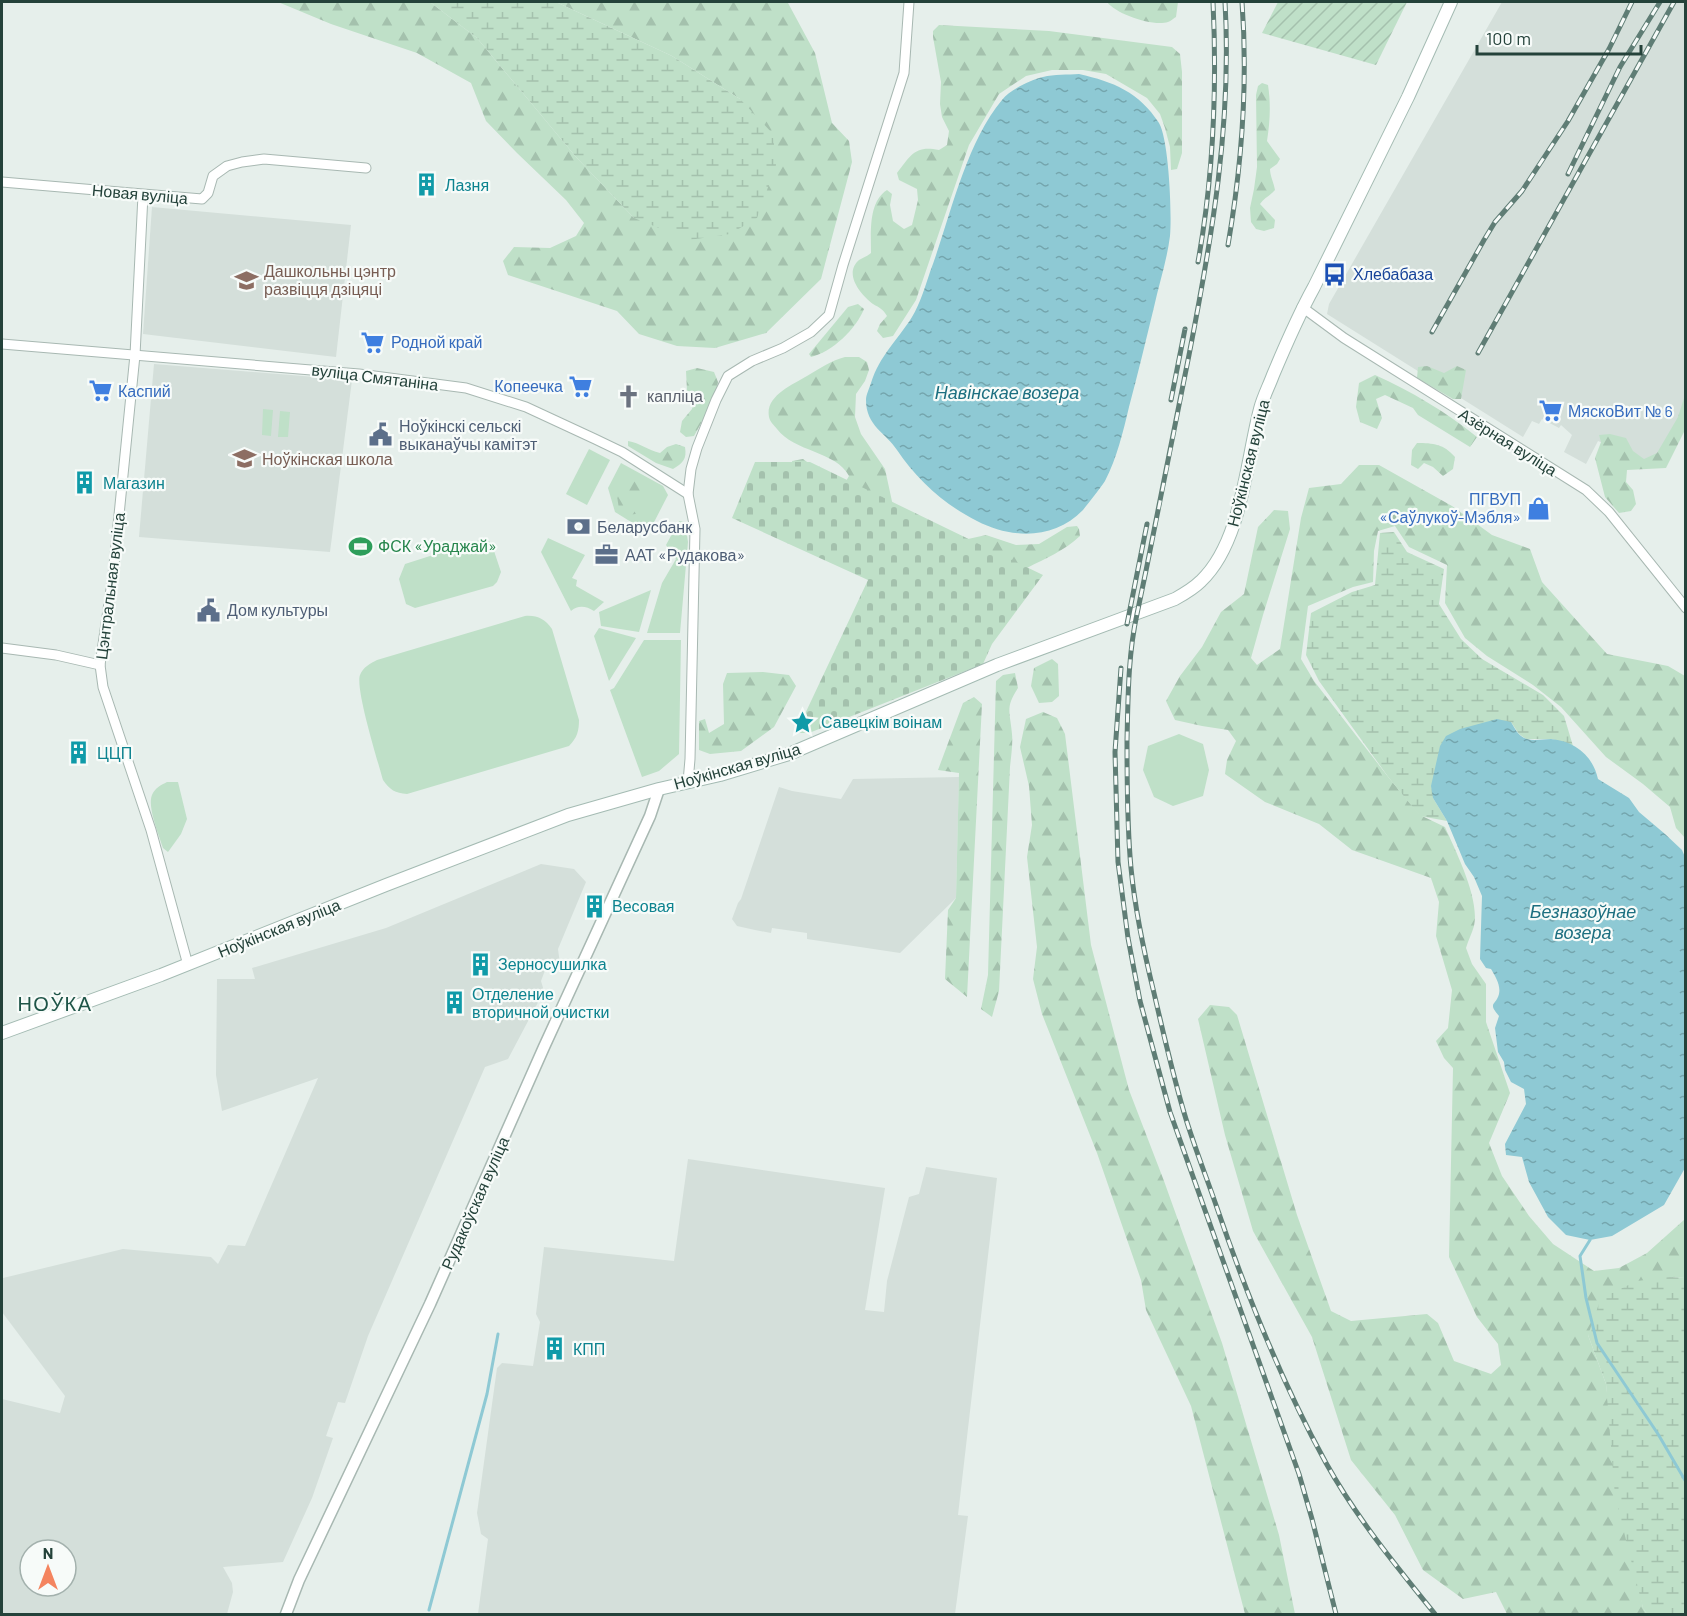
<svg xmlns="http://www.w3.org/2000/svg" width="1687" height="1616" viewBox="0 0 1687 1616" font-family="Barlow,sans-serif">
	<defs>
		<pattern id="forest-firs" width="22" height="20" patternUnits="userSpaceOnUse" patternTransform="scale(1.5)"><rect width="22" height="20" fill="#bfe0c8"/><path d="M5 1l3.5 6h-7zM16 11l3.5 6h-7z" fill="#a4c1ad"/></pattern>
		<pattern id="wetland-marsh" width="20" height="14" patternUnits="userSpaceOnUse" patternTransform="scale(1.5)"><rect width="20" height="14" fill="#bfe0c8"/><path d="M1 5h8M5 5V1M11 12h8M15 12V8" fill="none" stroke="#a4c1ad"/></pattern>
		<pattern id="cemetery-stones" width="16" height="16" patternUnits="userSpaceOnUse" patternTransform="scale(1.5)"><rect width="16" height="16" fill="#bfe0c8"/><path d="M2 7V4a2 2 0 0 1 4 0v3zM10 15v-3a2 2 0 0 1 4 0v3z" fill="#a4c1ad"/></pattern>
		<pattern id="garden-furrows" width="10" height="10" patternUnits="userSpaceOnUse" patternTransform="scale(1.5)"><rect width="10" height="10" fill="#bfe0c8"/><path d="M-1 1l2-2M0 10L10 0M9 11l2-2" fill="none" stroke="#a4c1ad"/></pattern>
		<pattern id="water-ripples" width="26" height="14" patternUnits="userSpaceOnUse" patternTransform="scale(1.5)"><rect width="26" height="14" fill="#8ec9d4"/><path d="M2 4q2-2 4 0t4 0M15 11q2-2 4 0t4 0" fill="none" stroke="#74a5ad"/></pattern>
	</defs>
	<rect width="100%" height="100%" fill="#e6efeb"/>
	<g fill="#d4dfda" fill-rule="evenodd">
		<path d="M1502,2H1685L1686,424L1652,463L1598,441L1586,464L1564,452L1572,435L1561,425L1559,428L1542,419L1539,424L1532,421L1523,437L1327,314L1329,304Z"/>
		<path d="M152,207L351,225L336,357L143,334Z"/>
		<path d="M154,364L352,380L330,552L139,537Z"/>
		<path d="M959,777L956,898L900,953L807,939V933L772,928L771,933L755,930L737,926L732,919L738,903L741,899L779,787L792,791L841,799L853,779Z"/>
		<path d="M541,864L574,869L586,882L558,949L560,964L547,965L541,981L544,991L508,1059L485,1067L368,1336L345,1403L338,1402L326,1436L333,1438L312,1498L283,1562L223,1567L232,1583L233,1592L227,1614H2V1399L60,1413L65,1396L2,1312L3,1278L123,1249L211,1257L218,1264L228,1245L245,1246L318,1078L222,1111L216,1075L217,979H255L252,968L386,928ZM30,1550H66V1586H30Z"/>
		<path d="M688,1159L885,1188L865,1310L884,1312L887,1281L909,1197L919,1194L926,1167L997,1178L958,1515L968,1516L955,1614H478L488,1539L481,1534L477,1513L497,1368L502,1363L533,1366L540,1322L536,1314L544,1247L674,1261Z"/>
	</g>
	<g fill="#bfe0c8">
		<path d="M263,409L273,410L271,436L262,435Z"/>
		<path d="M280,411L290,412L288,437H278Z"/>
		<path d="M589,449L610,460L587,505L566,494Z"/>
		<path d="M621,463L663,486L668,495L651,528L644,530L615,512L608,488Z"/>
		<path d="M679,521L685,522L688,542L680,633H647L662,583L676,559L666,545Z"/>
		<path d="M548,538L585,555L572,578L577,580L576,586L604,602L594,611C586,606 578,605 571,611L541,552Z"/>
		<path d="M480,540L489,541L492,545L501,572L497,582L493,586L415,608L406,604L399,579L405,564Z"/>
		<path d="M651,590L639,632L601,626L599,612Z"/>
		<path d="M525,616C537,615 545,619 552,629L579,720C579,731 577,738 569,746L407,794C395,793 390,790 383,780C378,762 355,688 360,675C363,667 371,663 377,660Z"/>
		<path d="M599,628L636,638L609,681L594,636Z"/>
		<path d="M644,640H681L679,754L659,771L642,777L610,690L614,688Z"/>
		<path d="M1179,734L1203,744L1209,770L1203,796L1173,806L1154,797L1143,770L1148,746Z"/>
		<path d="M167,782H178L187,819L181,834L168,852L163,848C159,835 147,806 152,795C155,788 161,785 167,782Z"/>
	</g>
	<g fill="url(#forest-firs)">
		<path d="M278,2H430L477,38L576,157L634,218L740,99L672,56L556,2L788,3L815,53L832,123L849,141L852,162L821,279L766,333L715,348L677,346L639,334L617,311L508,275L503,261L514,247L550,248L576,236L584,223L566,200L517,153L486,121L471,83L417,53L331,24Z"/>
		<path d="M1107,2H1178L1176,17C1174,18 1171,21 1168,22C1153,27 1116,14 1107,2Z"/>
		<path d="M939,25L1049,31L1172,47L1180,54L1182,72V153L1177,169L1171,170L1170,147L1165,128L1160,114L1147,98L1106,74L1083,70H1052L1026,76L999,94L969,145L916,300L893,336L883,338L877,331L880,324L887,316C883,309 880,308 873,304C861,295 843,274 859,260C862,258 868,256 871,253C871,233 868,202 887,190L892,194L890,205L893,221L904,229L912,225L918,200L917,189L899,180L897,173C911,155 915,145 939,150L947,145L949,131L942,117L940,104L941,82L933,37V31Z"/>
		<path d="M1262,83L1268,85C1271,104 1270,122 1267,141L1280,159L1277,164L1270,169C1270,176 1274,183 1275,190C1270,196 1264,198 1260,204L1275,220L1274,228L1264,231L1256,229L1251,222L1250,208L1254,189L1257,167L1256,95L1258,86Z"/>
		<path d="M858,304L864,309C856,329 832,352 811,357L809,354L848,307Z"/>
		<path d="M859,357L867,362L869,370L865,381L856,394L855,417L861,434L885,469L893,506L968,539L986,535L1016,545L1039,544L1067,527L1077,526L1079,529L1080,536C1064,551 1046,558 1027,568L793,470L792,461L803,459L814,467L846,481L849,476C836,451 794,452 777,429C774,425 770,422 769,417C765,396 792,385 807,376C819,369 832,360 845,357C849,357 854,357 859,357Z"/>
		<path d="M1427,366L1444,373L1457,366L1466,370L1461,399H1453L1417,378L1418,367Z"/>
		<path d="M697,368L714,372L718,382L715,398L694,436L686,437L680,432L682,421L692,409L695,398L687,391L686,371Z"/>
		<path d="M1375,375C1411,391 1446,412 1477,437L1470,447L1418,415L1413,408L1385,395L1376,399L1382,418L1377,429L1360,422L1356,407L1359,383Z"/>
		<path d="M1685,395V430L1666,468L1627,470L1626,482L1633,490L1636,504L1631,511L1619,513L1605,497L1595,458L1601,442L1599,435L1610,434L1626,438L1633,451L1644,459L1657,453L1678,417Z"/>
		<path d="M628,441C640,443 648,450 660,453L667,447L676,444L685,447C687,459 683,463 673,469L656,463L628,446Z"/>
		<path d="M1417,443C1433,443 1444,444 1455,457L1453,469L1443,476L1433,467L1424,463L1418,469L1411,465L1412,450Z"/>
		<path d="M1359,465H1379L1452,506L1492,535L1530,549L1542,582L1607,654L1668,666L1685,676V838L1676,828L1670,807L1643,784L1606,757L1561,707L1533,685L1487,656L1465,638L1445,603L1447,565L1409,547L1395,526L1378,531L1374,551L1373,582L1353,587L1308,606L1301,659L1314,681L1389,778L1420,815L1445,827C1456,852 1480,899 1474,926C1472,933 1468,941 1466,948L1472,964L1486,984V1022L1510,1093L1489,1143L1502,1176L1529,1216L1553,1244L1594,1271L1619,1268L1647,1253L1685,1219V1278L1670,1277L1588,1335L1606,1384L1611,1427L1643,1608L1647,1614H1507L1496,1592L1463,1599L1423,1570L1395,1515L1351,1460L1312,1337L1253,1231L1225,1135L1198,1019L1210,1005L1229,1007L1237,1015L1297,1215L1331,1311L1351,1321L1427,1314L1438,1323L1454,1361L1491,1374L1501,1365L1498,1344L1477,1317L1449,1257L1453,1068L1444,1058L1436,1041L1448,1028L1452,990L1436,936L1439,902L1431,878L1352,850L1319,824L1265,802L1225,774L1227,760L1236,741L1228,730L1202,726L1175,720L1166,701L1180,676L1202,647L1221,612L1244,594L1258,527L1274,510L1288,511L1290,529L1263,615L1251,658L1257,665L1280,649L1301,518L1309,488L1341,484Z"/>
		<path d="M633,478L642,483C645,494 646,518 628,514C624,514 622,511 619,509L617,496L624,480Z"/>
		<path d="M1052,659L1058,664L1059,696L1052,702L1039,703L1031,686L1034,668Z"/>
		<path d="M763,672L789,675L796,686L774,727L741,751L710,754L699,750V721L705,719L709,733L724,724L723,684L727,673Z"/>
		<path d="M1015,673L1018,688C1005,708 1010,711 1012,734C1013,744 1011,757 1010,767L999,991L992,1017L981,1009L988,975L996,681L1003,675Z"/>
		<path d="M974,697L982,704L967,997L945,979L948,910L956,898L959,773L938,770L963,703Z"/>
		<path d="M1043,712L1057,718L1065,734L1091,945L1129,1090L1164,1181L1222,1343L1279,1535L1295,1614H1245L1191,1406L1146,1310L1141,1280L1097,1153L1042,1014L1033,979L1037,947L1027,857L1032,825L1029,786L1020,747L1026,719Z"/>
	</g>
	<g fill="url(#wetland-marsh)">
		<path d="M430,2H556L672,56L740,99L773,134L776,165L757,218L730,234L689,240L634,218L576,157L477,38Z"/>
		<path d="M1394,532L1407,552L1444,569L1439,604L1461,639L1482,659L1543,695L1564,716L1573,746L1552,739H1526L1519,734L1511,722L1433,798L1447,821L1420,816L1389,778L1319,681L1306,655L1311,613L1352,592L1375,585L1380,533Z"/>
		<path d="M1670,1277L1686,1278L1685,1614H1647L1643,1608L1615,1496L1606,1384L1588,1335L1601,1298L1637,1281Z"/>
	</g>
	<path fill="url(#cemetery-stones)" d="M755,462H810L1043,575L992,644L983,664L809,733H796L868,580L732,518Z"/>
	<path fill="url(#garden-furrows)" d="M1278,2H1407L1376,65L1262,33Z"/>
	<g fill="url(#water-ripples)">
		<path d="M1079,74C1114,82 1139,92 1159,123C1169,140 1172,215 1170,236C1167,260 1159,284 1154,307C1146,340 1138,373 1129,407C1123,432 1117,458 1105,481C1099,490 1090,501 1083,510C1054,540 1012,539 977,521C945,505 917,480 897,450C886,433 866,426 866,400C866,395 869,389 871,383C880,355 897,341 912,317C920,304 925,287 930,272C950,219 965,144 1002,100C1010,90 1030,80 1043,77C1054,74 1068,75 1079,74Z"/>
		<path d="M1497,719L1511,722C1515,729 1519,737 1527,739C1534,741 1543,739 1551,739C1575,741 1593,756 1598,779L1629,798L1639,812L1665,834L1682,850L1685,857V1168L1664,1205L1612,1236L1590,1240L1566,1235L1548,1217L1529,1182L1522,1157L1506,1155L1505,1144L1526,1104L1524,1089L1511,1082L1505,1070L1504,1062L1498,1052L1495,1028L1499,1016C1487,1002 1496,1006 1499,994C1501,985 1495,976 1491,969L1486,968L1480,959L1482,896L1474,877L1465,864L1447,821L1433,798L1431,786L1440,746L1446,736L1460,729Z"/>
	</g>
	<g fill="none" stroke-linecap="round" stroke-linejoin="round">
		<g stroke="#8ec9d4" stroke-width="3">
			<path d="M1590,1240L1580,1256L1586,1298L1597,1343L1658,1434L1686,1482"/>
			<path d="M429,1610L487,1394L498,1334"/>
		</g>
		<defs>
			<g id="minor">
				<path d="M2,182L202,199L208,193L213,176L227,166L242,162L264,159L366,168"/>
				<path d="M143,195L135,355L113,575L100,665L103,687L151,830L188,965"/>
				<path d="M1302,307L1344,338L1586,490L1609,512L1686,608"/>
				<path d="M2,344L359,374L466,388L526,407L595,439L622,452L688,494"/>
				<path d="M2,648L56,655L100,665"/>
				<path d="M688,782L690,759L695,529L688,494L691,469L697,448L716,400L728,376L752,361L783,348L811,332L829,315L843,265L904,73L909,2"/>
			</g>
			<path id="tertiary" d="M286,1614L299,1580L430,1304L544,1047L650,816L659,789"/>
			<path id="secondary" d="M2,1033L161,975L386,885L568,815L659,789L720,775L789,754L997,665L1175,599C1184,594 1193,589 1201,581C1242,542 1246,462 1260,409C1263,397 1269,386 1273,375C1286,344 1298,316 1314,287L1408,97L1451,2"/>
		</defs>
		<use href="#minor" stroke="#a8b8b2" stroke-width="11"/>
		<use href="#tertiary" stroke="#a8b8b2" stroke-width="13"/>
		<use href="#secondary" stroke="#a4bbb3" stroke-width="14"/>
		<use href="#minor" stroke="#fff" stroke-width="9"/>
		<use href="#tertiary" stroke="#fff" stroke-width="10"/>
		<use href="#secondary" stroke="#fff" stroke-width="12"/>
		<defs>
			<g id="rail">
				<path d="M1225,2C1232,123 1212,237 1189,355C1172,442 1155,528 1137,614C1128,655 1128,698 1127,741C1127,783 1127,826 1131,868C1135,910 1144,952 1154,993C1163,1032 1172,1071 1183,1109C1192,1141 1205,1173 1216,1205C1246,1293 1281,1381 1326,1463C1356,1517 1396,1566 1435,1614"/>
				<path d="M1568,174L1620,67L1660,2"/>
				<path d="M1228,245C1242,164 1248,83 1242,2"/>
				<path d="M1198,262C1213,179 1217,86 1213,2"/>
				<path d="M1432,332L1484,240L1495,222L1522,191L1568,121L1609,49L1632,2"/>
				<path d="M1478,353L1674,2"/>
				<path d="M1171,400L1185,329"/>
				<path d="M1127,624L1147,524"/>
				<path d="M1121,668L1115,752L1118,862L1128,938L1140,1001L1170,1112L1299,1474L1312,1519L1336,1614"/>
			</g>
		</defs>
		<use href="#rail" stroke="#5f7d75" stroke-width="5"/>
		<use href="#rail" stroke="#f7fbf9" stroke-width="3" stroke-dasharray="9" stroke-linecap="butt"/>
	</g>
	<defs>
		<symbol id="building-bare" viewBox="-9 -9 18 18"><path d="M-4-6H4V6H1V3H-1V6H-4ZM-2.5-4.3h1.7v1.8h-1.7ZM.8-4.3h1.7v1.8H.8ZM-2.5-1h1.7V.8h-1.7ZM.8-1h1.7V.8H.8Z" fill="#0f9aa8" stroke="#f7fbf9" stroke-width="2.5" paint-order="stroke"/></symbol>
		<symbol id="bus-bare" viewBox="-9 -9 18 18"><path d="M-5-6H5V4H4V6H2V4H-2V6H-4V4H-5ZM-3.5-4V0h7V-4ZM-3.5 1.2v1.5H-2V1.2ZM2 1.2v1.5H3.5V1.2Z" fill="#1a4fb4" stroke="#f7fbf9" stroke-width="2.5" paint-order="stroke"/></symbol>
		<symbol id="school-bare" viewBox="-9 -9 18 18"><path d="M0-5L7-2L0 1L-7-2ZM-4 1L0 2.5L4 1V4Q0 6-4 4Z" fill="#8d6e63" stroke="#f7fbf9" stroke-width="2.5" paint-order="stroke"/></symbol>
		<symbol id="supermarket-bare" viewBox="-9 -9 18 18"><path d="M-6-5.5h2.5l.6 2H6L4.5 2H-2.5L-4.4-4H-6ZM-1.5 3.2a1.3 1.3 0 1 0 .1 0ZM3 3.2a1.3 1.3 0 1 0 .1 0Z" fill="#3f7fe0" stroke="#f7fbf9" stroke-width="2.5" paint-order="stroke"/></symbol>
		<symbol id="church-bare" viewBox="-9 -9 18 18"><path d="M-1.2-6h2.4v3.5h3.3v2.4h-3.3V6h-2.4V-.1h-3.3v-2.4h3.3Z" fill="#6b7280" stroke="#f7fbf9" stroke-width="2.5" paint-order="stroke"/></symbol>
		<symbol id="civic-bare" viewBox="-9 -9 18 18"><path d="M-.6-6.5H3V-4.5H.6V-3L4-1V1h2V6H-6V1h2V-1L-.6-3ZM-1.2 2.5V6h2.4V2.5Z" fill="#5c6f8a" stroke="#f7fbf9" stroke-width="2.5" paint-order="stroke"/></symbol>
		<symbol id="shop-bare" viewBox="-9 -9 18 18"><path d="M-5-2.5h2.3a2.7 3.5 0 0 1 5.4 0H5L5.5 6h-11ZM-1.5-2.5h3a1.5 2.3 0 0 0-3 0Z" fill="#3f7fe0" stroke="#f7fbf9" stroke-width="2.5" paint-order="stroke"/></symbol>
		<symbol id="bank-bare" viewBox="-9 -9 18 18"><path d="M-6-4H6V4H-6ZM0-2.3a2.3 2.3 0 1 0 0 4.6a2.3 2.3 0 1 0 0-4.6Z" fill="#5c6f8a" stroke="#f7fbf9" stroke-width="2.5" paint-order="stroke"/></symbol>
		<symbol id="stadium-bare" viewBox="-9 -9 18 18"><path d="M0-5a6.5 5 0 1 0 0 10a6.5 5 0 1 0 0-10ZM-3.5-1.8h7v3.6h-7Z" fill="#2e9e5b" stroke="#f7fbf9" stroke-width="2.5" paint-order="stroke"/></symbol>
		<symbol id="office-bare" viewBox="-9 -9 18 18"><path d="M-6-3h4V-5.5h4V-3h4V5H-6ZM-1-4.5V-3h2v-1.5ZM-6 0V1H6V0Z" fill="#5c6f8a" stroke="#f7fbf9" stroke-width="2.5" paint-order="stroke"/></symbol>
		<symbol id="sight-bare" viewBox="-9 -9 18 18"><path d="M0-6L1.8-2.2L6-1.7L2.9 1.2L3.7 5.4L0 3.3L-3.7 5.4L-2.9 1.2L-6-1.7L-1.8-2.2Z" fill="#0f9aa8" stroke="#f7fbf9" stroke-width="2.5" paint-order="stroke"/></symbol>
	</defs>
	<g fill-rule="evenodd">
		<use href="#building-bare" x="410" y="168" width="33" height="33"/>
		<use href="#bus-bare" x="1318" y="258" width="33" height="33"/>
		<use href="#school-bare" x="230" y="264" width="33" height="33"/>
		<use href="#supermarket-bare" x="356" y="326" width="33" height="33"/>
		<use href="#supermarket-bare" x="564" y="370" width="33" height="33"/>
		<use href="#supermarket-bare" x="84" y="374" width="33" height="33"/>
		<use href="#church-bare" x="612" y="380" width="33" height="33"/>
		<use href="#supermarket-bare" x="1534" y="394" width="33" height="33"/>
		<use href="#civic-bare" x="364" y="418" width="33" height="33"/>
		<use href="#school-bare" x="228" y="442" width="33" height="33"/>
		<use href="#building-bare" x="68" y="466" width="33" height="33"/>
		<use href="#shop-bare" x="1522" y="492" width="33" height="33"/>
		<use href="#bank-bare" x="562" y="510" width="33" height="33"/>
		<use href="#stadium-bare" x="344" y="530" width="33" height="33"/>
		<use href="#office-bare" x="590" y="538" width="33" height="33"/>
		<use href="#civic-bare" x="192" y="594" width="33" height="33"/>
		<use href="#sight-bare" x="786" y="706" width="33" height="33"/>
		<use href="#building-bare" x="62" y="736" width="33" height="33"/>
		<use href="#building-bare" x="578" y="890" width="33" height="33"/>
		<use href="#building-bare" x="464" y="948" width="33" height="33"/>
		<use href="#building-bare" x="438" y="986" width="33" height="33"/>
		<use href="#building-bare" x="538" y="1332" width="33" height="33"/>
	</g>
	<g text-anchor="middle" stroke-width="4.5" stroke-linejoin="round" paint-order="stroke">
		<g font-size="16" fill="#0d838f" stroke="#f7fbf9" text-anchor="start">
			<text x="445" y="191">Лазня</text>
			<text x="103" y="489">Магазин</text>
			<text x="821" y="728">Савецкім воінам</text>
			<text x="97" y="759">ЦЦП</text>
			<text x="612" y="912">Весовая</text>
			<text x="498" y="970">Зерносушилка</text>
			<text x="472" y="1000">Отделение<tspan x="472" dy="18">вторичной очистки</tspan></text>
			<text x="573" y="1355">КПП</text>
		</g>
		<g font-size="16" fill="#24423a" stroke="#f7fbf9">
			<text transform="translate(140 194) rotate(5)" y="6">Новая вуліца</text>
			<text transform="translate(375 377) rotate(7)" y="6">вуліца Смятаніна</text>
			<text transform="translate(1508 442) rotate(32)" y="6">Азёрная вуліца</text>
			<text transform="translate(1248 463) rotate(-76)" y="6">Ноўкінская вуліца</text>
			<text transform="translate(110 586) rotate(-83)" y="6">Цэнтральная вуліца</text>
			<text transform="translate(737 766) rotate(-16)" y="6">Ноўкінская вуліца</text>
			<text transform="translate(279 928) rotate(-22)" y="6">Ноўкінская вуліца</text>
			<text transform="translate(475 1203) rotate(-66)" y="6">Рудакоўская вуліца</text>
		</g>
		<g font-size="16" fill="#785e54" stroke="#f7fbf9" text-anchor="start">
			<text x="264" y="277">Дашкольны цэнтр<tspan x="264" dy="18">развіцця дзіцяці</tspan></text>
			<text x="262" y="465">Ноўкінская школа</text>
		</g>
		<g font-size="16" fill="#164399" stroke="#f7fbf9" text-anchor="start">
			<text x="1353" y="280">Хлебабаза</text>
		</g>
		<g font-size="16" fill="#366cbe" stroke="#f7fbf9" text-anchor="start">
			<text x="391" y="348">Родной край</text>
			<text x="563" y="392" text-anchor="end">Копеечка</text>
			<text x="118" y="397">Каспий</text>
			<text x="1568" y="417">МяскоВит № 6</text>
			<text x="1521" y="505" text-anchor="end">ПГВУП<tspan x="1521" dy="18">«Саўлукоў-Мэбля»</tspan></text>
		</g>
		<g font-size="16" fill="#5b616d" stroke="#f7fbf9" text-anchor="start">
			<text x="647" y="402">капліца</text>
		</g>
		<g font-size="16" fill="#4e5e75" stroke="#f7fbf9" text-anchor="start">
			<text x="399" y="432">Ноўкінскі сельскі<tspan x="399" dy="18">выканаўчы камітэт</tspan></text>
			<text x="597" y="533">Беларусбанк</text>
			<text x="625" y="561">ААТ «Рудакова»</text>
			<text x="227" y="616">Дом культуры</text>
		</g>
		<g font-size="16" fill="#27864d" stroke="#f7fbf9" text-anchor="start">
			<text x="378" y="552">ФСК «Ураджай»</text>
		</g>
		<g font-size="18" font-style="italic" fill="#1c6f80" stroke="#f7fbf9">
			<text x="1007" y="399">Навінскае возера</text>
			<text x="1583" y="918">Безназоўнае<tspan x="1583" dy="21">возера</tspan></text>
		</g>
		<g font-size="20" letter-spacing="1.5" fill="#1f5548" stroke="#f7fbf9">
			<text x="55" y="1011">НОЎКА</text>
		</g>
	</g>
	<rect width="1687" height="1616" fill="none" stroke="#24423a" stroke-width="6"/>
	<g transform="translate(48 1568)"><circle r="28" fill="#f7fbf9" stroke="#a3b1ad" stroke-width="1.5"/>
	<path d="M0-4.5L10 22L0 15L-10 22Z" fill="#f4845f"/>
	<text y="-9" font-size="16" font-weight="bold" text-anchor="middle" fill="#24423a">N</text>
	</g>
	<path d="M1477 45v9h164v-9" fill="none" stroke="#24423a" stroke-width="3"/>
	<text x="1486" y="45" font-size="18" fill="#24423a" stroke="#f7fbf9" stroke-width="4.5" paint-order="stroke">100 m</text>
</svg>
